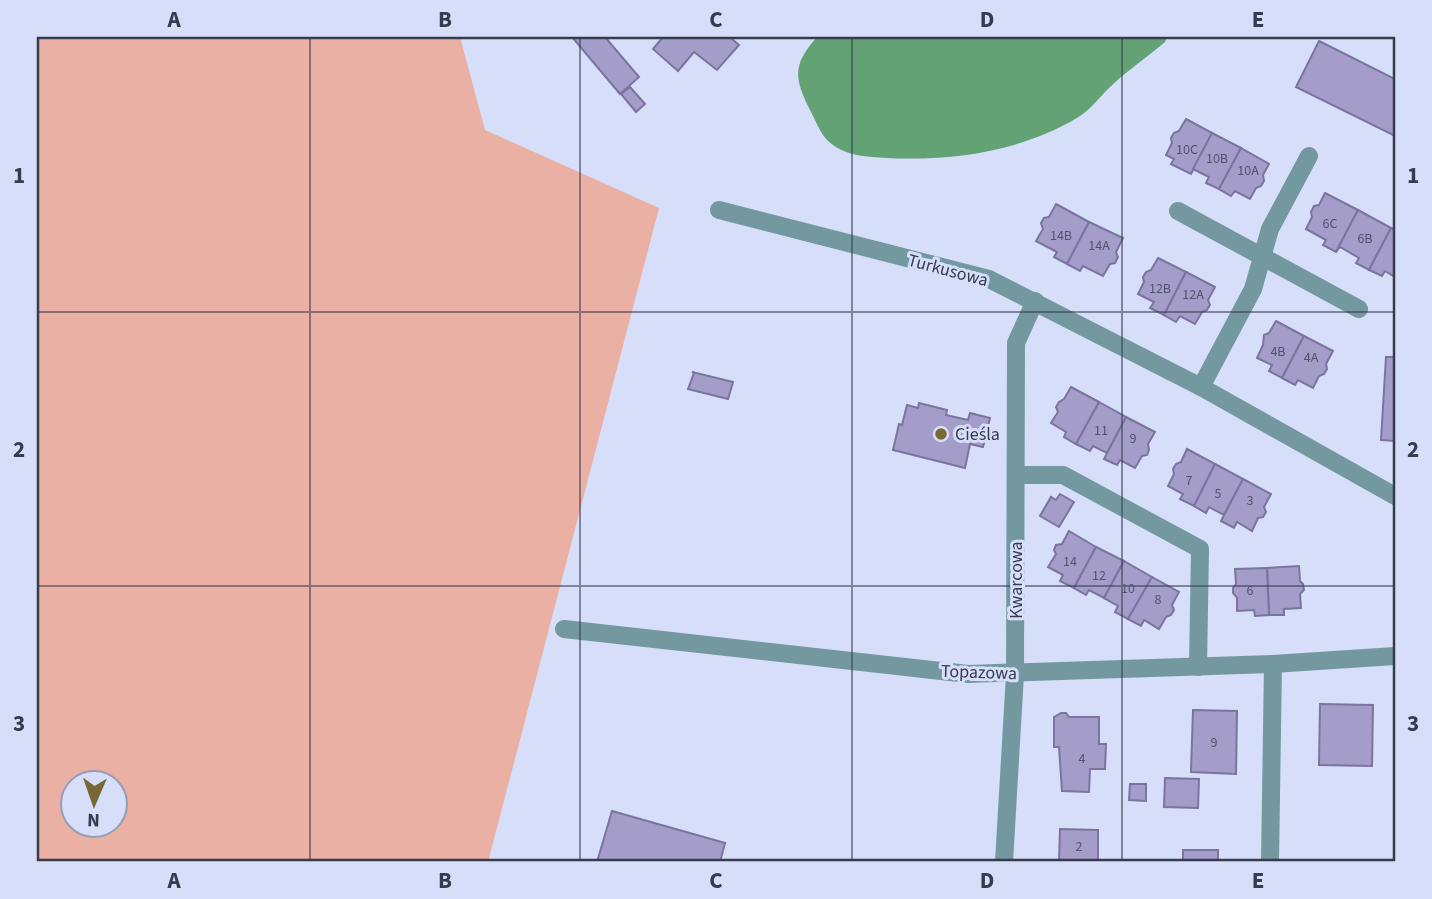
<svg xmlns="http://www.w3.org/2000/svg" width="1432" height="899" viewBox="0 0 1432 899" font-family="'Source Sans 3',sans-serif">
	<rect width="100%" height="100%" fill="#d6defa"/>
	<path fill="#eab0a3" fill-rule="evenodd" d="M37,37H460L485,130L659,208L488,862H37ZM74,783H116V825H74Z"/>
	<path fill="#62a275" d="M817,37H1167L1165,42C1146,58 1125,72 1108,89C1097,100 1090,110 1077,118C1019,152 952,161 887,158C867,157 843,156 827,140C820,133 814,117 809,108C793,76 794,63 817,37Z"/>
	<g fill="#a49dca" stroke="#7b749f" stroke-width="2">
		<path d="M572,37H605L639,77L620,94Z"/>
		<path d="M663,37H730L739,45L717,70L694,52L678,71L653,49Z"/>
		<path d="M1319,41L1395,79V136L1296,87Z"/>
		<path d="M630,87L645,104L636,112L621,94Z"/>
		<path d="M1186,119L1212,133L1191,174L1171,164L1174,159L1166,155L1172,143L1171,138L1174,133L1179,131Z"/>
		<path d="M1212,133L1241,148L1219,189L1206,183L1209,177L1193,169Z"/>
		<path d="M1241,148L1269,164L1263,175L1264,181L1261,186L1256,188L1250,199L1235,191L1231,196L1219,189Z"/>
		<path d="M1325,193L1358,210L1336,252L1323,245L1326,240L1306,229L1312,217L1311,212L1314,206L1319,205Z"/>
		<path d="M1056,204L1089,222L1067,264L1054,257L1057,252L1036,241L1043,229L1041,223L1044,218L1049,217Z"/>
		<path d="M1358,210L1391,228L1369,270L1356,263L1359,258L1340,247L1336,252Z"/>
		<path d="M1089,222L1123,238L1116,252L1118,257L1115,263L1110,264L1103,276L1083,266L1080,271L1067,264Z"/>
		<path d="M1391,228L1395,230V277L1385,271L1382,276L1369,270Z"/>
		<path d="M1158,258L1186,272L1164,315L1150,308L1154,302L1138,294L1144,282L1143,277L1146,272L1151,270Z"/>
		<path d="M1186,272L1215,287L1208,300L1210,305L1207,310L1202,312L1195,324L1180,316L1176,322L1164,315Z"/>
		<path d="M1276,321L1304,336L1282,378L1269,371L1272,365L1257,358L1263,345L1264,335L1269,333Z"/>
		<path d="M1304,336L1333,351L1326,364L1327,369L1324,374L1319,376L1313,388L1298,380L1295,385L1282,378Z"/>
		<path d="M1386,357H1395V441L1381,440Z"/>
		<path d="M692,372L733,382L728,399L688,389L694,373Z"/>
		<path d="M1071,387L1099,402L1076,444L1064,437L1066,432L1051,423L1058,412L1056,407L1059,402L1064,399Z"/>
		<path d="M1099,402L1126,417L1107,453L1093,446L1090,451L1076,444Z"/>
		<path d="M919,403L947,410L946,415L968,420L970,413L990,418L983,447L970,444L965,468L893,450L899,424L902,425L907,405L918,408Z"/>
		<path d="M1126,417L1155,432L1148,444L1149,450L1147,455L1142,456L1135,468L1120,460L1117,465L1104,459Z"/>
		<path d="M1187,449L1215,464L1194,506L1180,499L1183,494L1168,486L1174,474L1173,469L1176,464L1181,462Z"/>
		<path d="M1215,464L1243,479L1224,515L1209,507L1206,513L1194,506Z"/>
		<path d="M1243,479L1271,494L1264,507L1266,512L1263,517L1258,518L1252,531L1237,522L1234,528L1221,521Z"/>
		<path d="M1060,494L1074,502L1059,527L1040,516L1051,497L1056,500Z"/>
		<path d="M1069,531L1096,547L1074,588L1060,581L1063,575L1048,567L1056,554L1054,550L1056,545L1062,544Z"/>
		<path d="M1096,547L1124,561L1104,598L1089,590L1086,595L1074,588Z"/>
		<path d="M1124,561L1152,577L1128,619L1115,612L1118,606L1104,598Z"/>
		<path d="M1299,566L1300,581L1303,584L1304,590L1300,594L1301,608L1284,609V615H1269L1267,568Z"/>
		<path d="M1267,568L1269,615L1255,616L1254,610L1237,611V598L1233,593V588L1236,584L1235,569Z"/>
		<path d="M1152,577L1179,592L1172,605L1174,610L1171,615L1166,617L1159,629L1144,620L1141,626L1128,619Z"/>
		<path d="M1320,704L1373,705L1372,766L1319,765Z"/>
		<path d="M1193,710L1237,711L1236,774L1191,772Z"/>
		<path d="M1061,713H1066L1069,717H1099V744H1106L1105,769H1090L1089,792L1062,791L1059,747H1054V717Z"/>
		<path d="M1165,778L1199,779L1198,808L1164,807Z"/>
		<path d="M1130,784H1146V801L1129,800Z"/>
		<path d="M612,811L725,843L720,862H597Z"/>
		<path d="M1060,829L1098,830V862H1059Z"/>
		<rect x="1183" y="850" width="35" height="12"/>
	</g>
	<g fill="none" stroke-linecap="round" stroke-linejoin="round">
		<g stroke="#7398a0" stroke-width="18">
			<path d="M719,210L989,279L1201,387L1395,496"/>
			<path d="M1178,211L1359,309"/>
			<path d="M1201,387L1253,289L1270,229L1309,156"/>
			<path d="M1016,475H1063L1200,549L1198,667"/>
			<path d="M564,629L968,674L1273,664L1395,656"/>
			<path d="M1004,862L1015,674L1016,343L1035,301"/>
			<path d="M1270,862L1273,664"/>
		</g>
	</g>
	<path fill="none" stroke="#363b4e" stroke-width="2" stroke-opacity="0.55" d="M310,37V862M580,37V862M852,37V862M1122,37V862M37,312H1395M37,586H1395"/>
	<circle fill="#786836" stroke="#d6defa" stroke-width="2.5" cx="941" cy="434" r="7"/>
	<g text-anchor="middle" stroke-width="6" stroke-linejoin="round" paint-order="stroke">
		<g font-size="14" fill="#52546d">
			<text x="1187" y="154">10C</text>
			<text x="1217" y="163">10B</text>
			<text x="1248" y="175">10A</text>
			<text x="1330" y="228">6C</text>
			<text x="1061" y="240">14B</text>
			<text x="1365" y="243">6B</text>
			<text x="1099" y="250">14A</text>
			<text x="1160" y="293">12B</text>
			<text x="1193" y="299">12A</text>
			<text x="1278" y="356">4B</text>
			<text x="1311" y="362">4A</text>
			<text x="1101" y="435">11</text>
			<text x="1133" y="443">9</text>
			<text x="1189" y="485">7</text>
			<text x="1218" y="498">5</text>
			<text x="1250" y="505">3</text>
			<text x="1070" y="566">14</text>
			<text x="1099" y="580">12</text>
			<text x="1128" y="593">10</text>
			<text x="1250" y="595">6</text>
			<text x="1158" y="604">8</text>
			<text x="1214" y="747">9</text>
			<text x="1082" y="763">4</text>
			<text x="1079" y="851">2</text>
		</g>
		<g font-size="18" fill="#363b4e" stroke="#d6defa">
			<text transform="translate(948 270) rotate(15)" y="6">Turkusowa</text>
			<text transform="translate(1016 580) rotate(-90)" y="6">Kwarcowa</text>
			<text transform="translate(979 672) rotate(2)" y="6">Topazowa</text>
		</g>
		<g font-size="18" fill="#363b4e" stroke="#d6defa" text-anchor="start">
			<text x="955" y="440">Cieśla</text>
		</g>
	</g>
	<rect width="1432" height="899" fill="none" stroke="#d6defa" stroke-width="77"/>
	<g transform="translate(94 804) rotate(182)"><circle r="33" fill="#d6defa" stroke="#969db5" stroke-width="2"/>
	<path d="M0-5L12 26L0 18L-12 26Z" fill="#786836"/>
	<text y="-10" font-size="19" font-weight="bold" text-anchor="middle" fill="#363b4e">N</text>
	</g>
	<rect x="38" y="38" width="1356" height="822" fill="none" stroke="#363b4e" stroke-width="2.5"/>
	<g font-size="23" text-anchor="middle" font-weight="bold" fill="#363b4e">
		<text x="174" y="27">A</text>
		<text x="445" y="27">B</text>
		<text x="716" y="27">C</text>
		<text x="987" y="27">D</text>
		<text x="1258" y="27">E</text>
		<text x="19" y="183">1</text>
		<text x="1413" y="183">1</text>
		<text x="19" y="457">2</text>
		<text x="1413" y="457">2</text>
		<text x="19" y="731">3</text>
		<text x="1413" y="731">3</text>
		<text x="174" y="888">A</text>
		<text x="445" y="888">B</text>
		<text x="716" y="888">C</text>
		<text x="987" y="888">D</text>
		<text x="1258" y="888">E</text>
	</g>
</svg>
